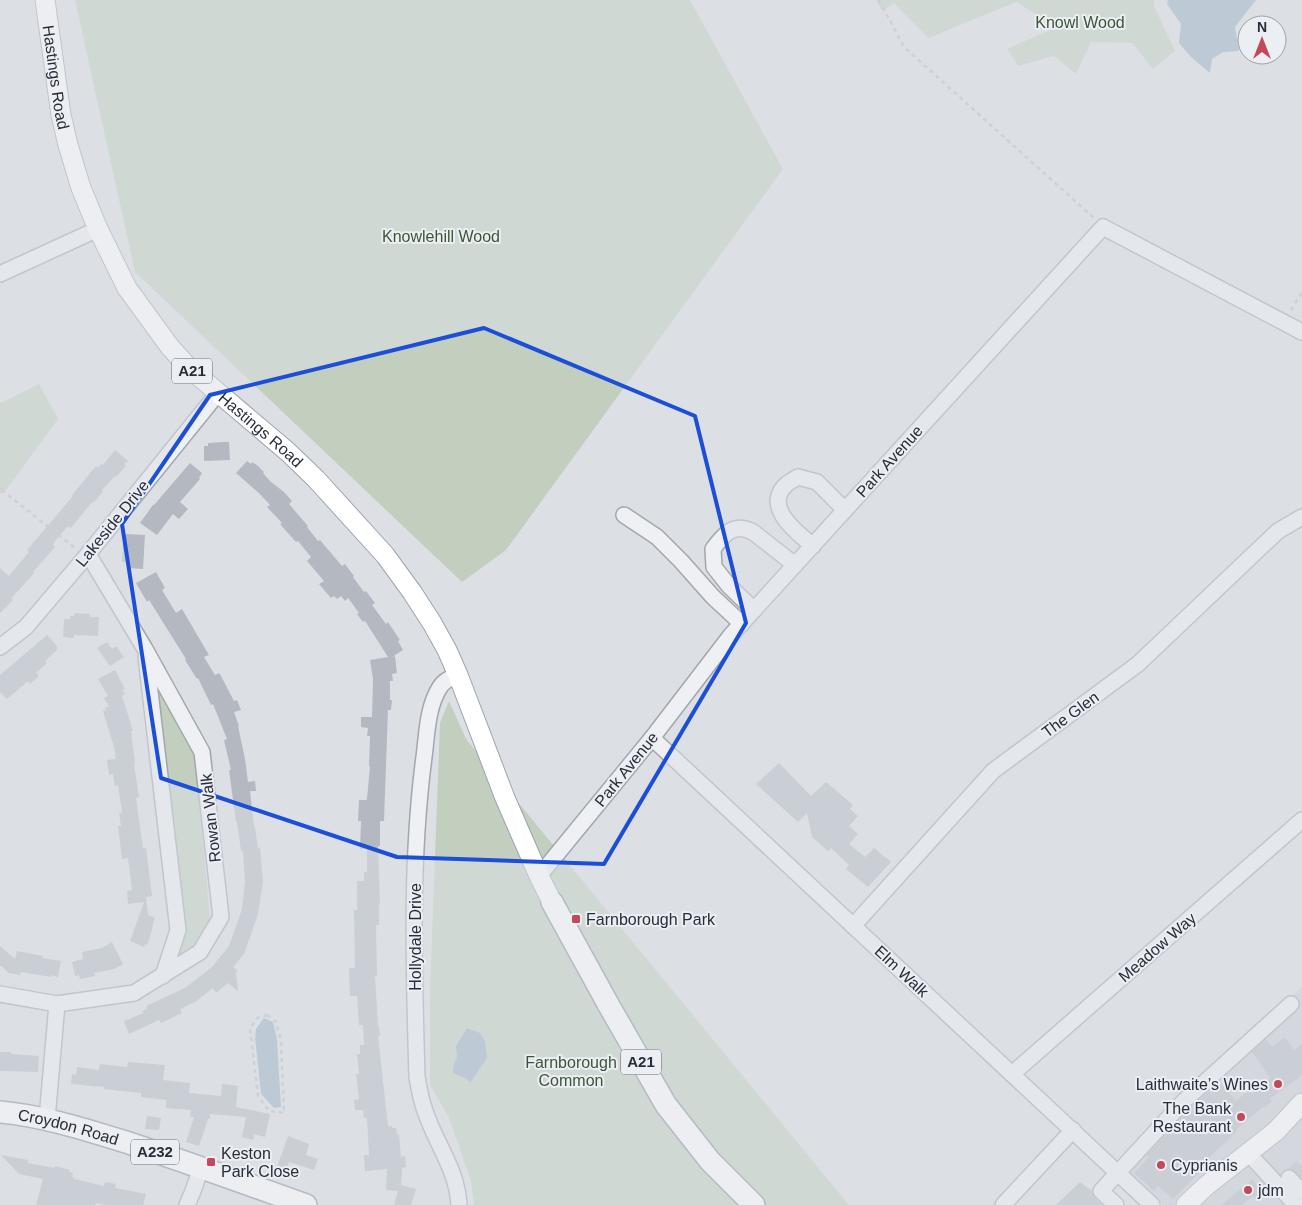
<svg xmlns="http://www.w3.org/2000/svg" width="1302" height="1205" viewBox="0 0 1302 1205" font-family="Arial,sans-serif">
	<rect width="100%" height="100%" fill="#dce0e5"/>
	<path fill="#cacfd6" d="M1302,987V1205H1163L1119,1165L1180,1097Z"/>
	<g fill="#c2cebe">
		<path d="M75,0H690L783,169L506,550L462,582L135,272Z"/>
		<path d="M876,0H1154V6L1175,51L1153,69L1132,43L1091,42L1076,74L1054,56L1018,66L1007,49L1057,27L1016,2L929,38L894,3L882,11Z"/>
		<path d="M39,384L58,419L7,489L0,495V402H3Z"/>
		<path d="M156,685L195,752L210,919L193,947L177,956L186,929Z"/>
		<path d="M449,701L466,739L849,1205H474L471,1181L449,1118L430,1085V989L440,723Z"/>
	</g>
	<g fill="#99aec3">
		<path d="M1168,0H1256L1235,27L1239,51L1223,52L1212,59L1210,73L1191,57L1179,43L1181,24L1167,4Z"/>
		<path d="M264,1018L273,1022L277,1039L281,1107L274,1108L261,1094L255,1038L256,1029Z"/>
		<path d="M467,1028L480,1033L485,1041L487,1058L470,1083L467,1079L453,1073V1067L457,1057L456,1046Z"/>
	</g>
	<g fill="#b4b9c1">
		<path d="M224,442H229L230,460L204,461V446H208V443Z"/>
		<path d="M115,450L128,461L124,464L126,466L116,477L115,476L102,490L103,492L93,503L92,502L71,528L68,526L55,541L53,545L55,547L33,572L34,573L20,589L11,598L13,600L0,613V568L9,576L29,552L27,550L73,496L72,495L96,466L98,468L101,464L103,465Z"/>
		<path d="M247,461L251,464L252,462L258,466L264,472L263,473L271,482L284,492L292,501L289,504L308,526L307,527L318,541L320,540L342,566L345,564L354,576L353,577L364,592L366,591L375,603L372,605L386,624L388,622L400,640L398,641L403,650L392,657L395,656L397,673L392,674L393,681H390V700H392L391,710H388L384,821H380V846H378L380,903H379V925H376L377,976H375L378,1026H379L380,1036H378L388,1126H392V1128H396L397,1135L399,1134L401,1157L405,1156L406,1167L402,1168L401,1185L416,1189L411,1205H394L398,1191L386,1190L387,1169L365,1171L364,1155H369L367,1118H364L363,1110H355L354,1100L359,1099L356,1074H359L357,1054H360V1045H364L363,1025H359L357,996H350L349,968H355L354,910H357V881H364V872H367V849H360L361,821H358L359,800H366L367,799L370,766H369L370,736H367L368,728L361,727V717H372L373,679L370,660L388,657L365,621L363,622L357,614L359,613L348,598L345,601L341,596L337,599L334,596L331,598L319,584L324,581L307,561L311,557L298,541L296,542L280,524L282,523L267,507L270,505L259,493L236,473Z"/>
		<path d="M190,463L202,473L199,478L200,479L180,502L188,509L179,519L173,514L157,535L140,523L153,505H154Z"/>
		<path d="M126,534L145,535L143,569L127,568L128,562H122L123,540H126Z"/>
		<path d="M156,572L165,588L162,590L176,613L182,609L209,655L204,657L215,675L219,673L221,676L234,701L237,700L241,710L234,712L239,726H238L245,759L248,782L255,781L256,791H250L254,827H255L258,848H260L263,882L258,914L244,954L233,967L238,971L236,973L238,991L228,983L216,993L213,988L195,1002L180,1009L182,1013L161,1023L159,1020L129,1034L124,1021L144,1013L142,1011L147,1009L146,1006L185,988L212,967L229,946L242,909L245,882L243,851H241L237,822H236L229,770H231L224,740L227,739L213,704L211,705L198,678L197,679L185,660L186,659L149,600L147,602L136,583Z"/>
		<path d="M75,613L90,614V617H99L98,636L74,635V638L63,637L64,619H70V616H74Z"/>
		<path d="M47,635L57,646V650L45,661L47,663L36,673L39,676L30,684L28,681L7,699L0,692V675Z"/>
		<path d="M107,642L112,649L116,646L124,657L110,666L97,648Z"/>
		<path d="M115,670L125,689L122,690L125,694L122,696L133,731H131L135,764H134L139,797L136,798L143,848H146L152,896L146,897L148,915L155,918L152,927H153L147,945L145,944L144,947L130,941L144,902L128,904L127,891L132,890L128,858L122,859L118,826H121L119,813H122L118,785L115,786L113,774L109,775L107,760L116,759L114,747L103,711L106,710L105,708L109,706L104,698L108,696L98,679Z"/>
		<path d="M779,763L811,796L826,782L853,805L850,809L858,816L849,826L858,834L849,844L865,857L874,848L891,862L868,887L846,869L849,865L831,848L828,851L812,837L807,813L798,822L756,784Z"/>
		<path d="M112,942L123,964L114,969L94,973L95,976L80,979L79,975L75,976L72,962L83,959L82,952L102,948Z"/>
		<path d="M0,946L15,959L17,951L43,956L42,958L61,961L58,977L51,975V977L21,972L20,975L9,973L0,965Z"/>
		<path d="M1285,1037L1294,1050L1302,1044V1075L1270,1099L1272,1102L1264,1108L1263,1107L1236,1130L1237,1131L1222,1146V1145L1197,1171L1199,1173L1173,1199L1158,1186L1154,1191L1134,1173L1149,1157L1147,1155L1191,1108L1209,1091L1211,1093L1222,1084L1236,1101L1249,1090L1252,1094L1270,1078L1252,1052L1266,1039L1272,1047Z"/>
		<path d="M0,1052H11V1054L39,1056L38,1072L0,1071Z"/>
		<path d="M128,1062L165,1065L163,1080L190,1083L189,1093L221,1096L222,1084L238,1086L236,1107L270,1114L265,1137L254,1134L253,1140L242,1137L246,1117L210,1114V1119H208L199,1146L186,1142L194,1117H190L191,1110L166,1108V1100L141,1097V1093L104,1089V1087L71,1084L72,1074L76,1075L77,1067L99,1070L100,1064L127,1067Z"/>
		<path d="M147,1116L161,1118L159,1130L145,1129Z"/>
		<path d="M288,1136L309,1144L306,1155L318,1159L314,1170L289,1162L285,1174L276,1170Z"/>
		<path d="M1,1155L28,1160V1163L54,1168L55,1166L70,1170L69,1172L73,1173L72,1177H74V1179L104,1186L105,1182L116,1184L115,1188L146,1194L143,1205H107L96,1203L95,1205H36L43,1179L19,1174Z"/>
		<path d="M1253,1179L1257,1185L1261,1181L1269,1190L1257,1201L1253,1196L1242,1205H1221Z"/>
		<path d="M1080,1182L1092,1191L1094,1197L1102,1205H1056Z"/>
	</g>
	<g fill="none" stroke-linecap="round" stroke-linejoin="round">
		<path stroke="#b8bcc3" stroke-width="15" stroke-dasharray="15 8" stroke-linecap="butt" d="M1293,1174L1302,1166"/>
		<defs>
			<g id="minor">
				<path d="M0,274L98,229"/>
				<path d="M624,515L657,537L681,561L713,597L742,624"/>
				<path d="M813,546C796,532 761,505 788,483C791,481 795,479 798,477L817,482L845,510"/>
				<path d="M754,610L729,586L714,567L713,549C724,534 734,522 753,532L795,565"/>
				<path d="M0,647L26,627L88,554L218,393"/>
				<path d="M146,657L178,930L163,976"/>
				<path d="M458,675C451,678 444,680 440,687C427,707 427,735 424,757C410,863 414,971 417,1077C419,1089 421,1100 425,1111C436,1144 457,1169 459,1205"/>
				<path d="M652,738L1152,1205"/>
				<path d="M539,876L652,738L731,635L1103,227L1302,332"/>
				<path d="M853,926L993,771L1138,664L1278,531L1302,517"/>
				<path d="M0,994L57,1004L47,1119"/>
				<path d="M57,1004L134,993L200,952L221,917L202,752L145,649L88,554"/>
				<path d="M1012,1074L1302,820"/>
				<path d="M1248,1153L1296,1205"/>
				<path d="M1289,1178L1302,1192"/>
				<path d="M187,1205L193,1191L201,1168"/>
				<path d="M1003,1205L1073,1130"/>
				<path d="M1116,1205L1101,1191L1184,1101L1291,1004"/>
			</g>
			<g id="major">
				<path id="s1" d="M45,0L61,115L68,145L81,188L98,229L127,288L170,347L189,368L288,452L316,479L385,555L412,592L432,623L447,650L458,675L505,798L539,876L552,902"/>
				<path d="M1186,1205L1206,1186L1276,1131L1302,1103"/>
			</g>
			<g id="highway">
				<path d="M552,902L608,1004L666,1105L710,1161L754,1205"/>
				<path id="s2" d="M0,1112C44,1116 87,1130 129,1143C189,1163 247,1184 306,1205"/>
			</g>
		</defs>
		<use href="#minor" stroke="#a2a7ae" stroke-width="18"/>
		<use href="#major" stroke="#9ca4b0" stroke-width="21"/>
		<use href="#highway" stroke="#848d9a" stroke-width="24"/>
		<g stroke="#babec4" stroke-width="2.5" stroke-dasharray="4 4" stroke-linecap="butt">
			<path d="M879,0L904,47L1094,218"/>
			<path d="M1291,310L1302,292"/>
			<path d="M0,488L2,490L0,492"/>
			<path d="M2,490L75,548"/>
			<path d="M267,1015L276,1022L281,1041L284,1113L269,1111L258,1096L250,1029L257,1018Z"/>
		</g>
		<use href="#minor" stroke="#eef0f4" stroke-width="15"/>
		<use href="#major" stroke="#fff" stroke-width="19"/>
		<use href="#highway" stroke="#fff" stroke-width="21"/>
	</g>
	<path d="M0 0H1302V1205H0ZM484,328L695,416L746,623L604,864L397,857L161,778L122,524L210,395Z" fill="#dce0e5" fill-opacity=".55" fill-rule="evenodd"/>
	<path fill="none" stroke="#1d4ed8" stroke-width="4" stroke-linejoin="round" d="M484,328L695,416L746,623L604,864L397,857L161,778L122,524L210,395Z"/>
	<g fill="#c3485b" stroke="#ebeef3" stroke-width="2">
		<rect x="571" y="914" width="10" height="10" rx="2.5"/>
		<circle cx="1278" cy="1084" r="5"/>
		<circle cx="1241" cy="1117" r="5"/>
		<rect x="206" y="1157" width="10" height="10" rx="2.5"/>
		<circle cx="1161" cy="1165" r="5"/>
		<circle cx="1248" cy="1190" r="5"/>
	</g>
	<g text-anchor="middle" stroke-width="4" stroke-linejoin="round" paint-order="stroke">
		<g fill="#ebeef3" stroke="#626872" stroke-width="1">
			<rect x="172" y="358.5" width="40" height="25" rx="4"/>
			<rect x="621" y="1049.5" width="40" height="25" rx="4"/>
			<rect x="131" y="1139.5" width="48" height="25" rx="4"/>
		</g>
		<g font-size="15" font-weight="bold" fill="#272e3a">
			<text x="192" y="376">A21</text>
			<text x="641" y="1067">A21</text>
			<text x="155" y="1157">A232</text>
		</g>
		<g font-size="16" fill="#3b5535" stroke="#ebeef3">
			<text x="1080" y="28">Knowl Wood</text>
			<text x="441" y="242">Knowlehill Wood</text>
			<text x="571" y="1068">Farnborough<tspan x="571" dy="18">Common</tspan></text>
		</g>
		<g font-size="16" fill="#272e3a" stroke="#ebeef3">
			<text dy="6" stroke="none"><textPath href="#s1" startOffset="78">Hastings Road</textPath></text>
			<text dy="6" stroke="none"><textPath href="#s1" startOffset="498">Hastings Road</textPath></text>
			<text transform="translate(889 461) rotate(-48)" y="6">Park Avenue</text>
			<text transform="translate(112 523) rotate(-51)" y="6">Lakeside Drive</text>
			<text transform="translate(1070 714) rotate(-36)" y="6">The Glen</text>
			<text transform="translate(626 769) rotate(-51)" y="6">Park Avenue</text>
			<text transform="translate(210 818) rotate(-96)" y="6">Rowan Walk</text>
			<text transform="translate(415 937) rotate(-90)" y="6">Hollydale Drive</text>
			<text transform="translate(1157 947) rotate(-41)" y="6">Meadow Way</text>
			<text transform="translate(902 971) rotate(43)" y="6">Elm Walk</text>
			<text dy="6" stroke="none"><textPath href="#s2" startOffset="70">Croydon Road</textPath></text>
		</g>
		<g font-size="16" fill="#272e3a" stroke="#ebeef3" text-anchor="start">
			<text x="586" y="925">Farnborough Park</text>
			<text x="1268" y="1090" text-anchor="end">Laithwaite’s Wines</text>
			<text x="1231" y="1114" text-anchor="end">The Bank<tspan x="1231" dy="18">Restaurant</tspan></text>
			<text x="221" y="1159">Keston<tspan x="221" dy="18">Park Close</tspan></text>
			<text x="1171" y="1171">Cyprianis</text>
			<text x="1258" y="1196">jdm</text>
		</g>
	</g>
	<g transform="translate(1262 40)"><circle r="24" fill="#ebeef3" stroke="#9da1a9"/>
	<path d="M0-4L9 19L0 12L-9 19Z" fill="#c3485b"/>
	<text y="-8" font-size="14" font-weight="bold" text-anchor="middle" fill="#272e3a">N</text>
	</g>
</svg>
